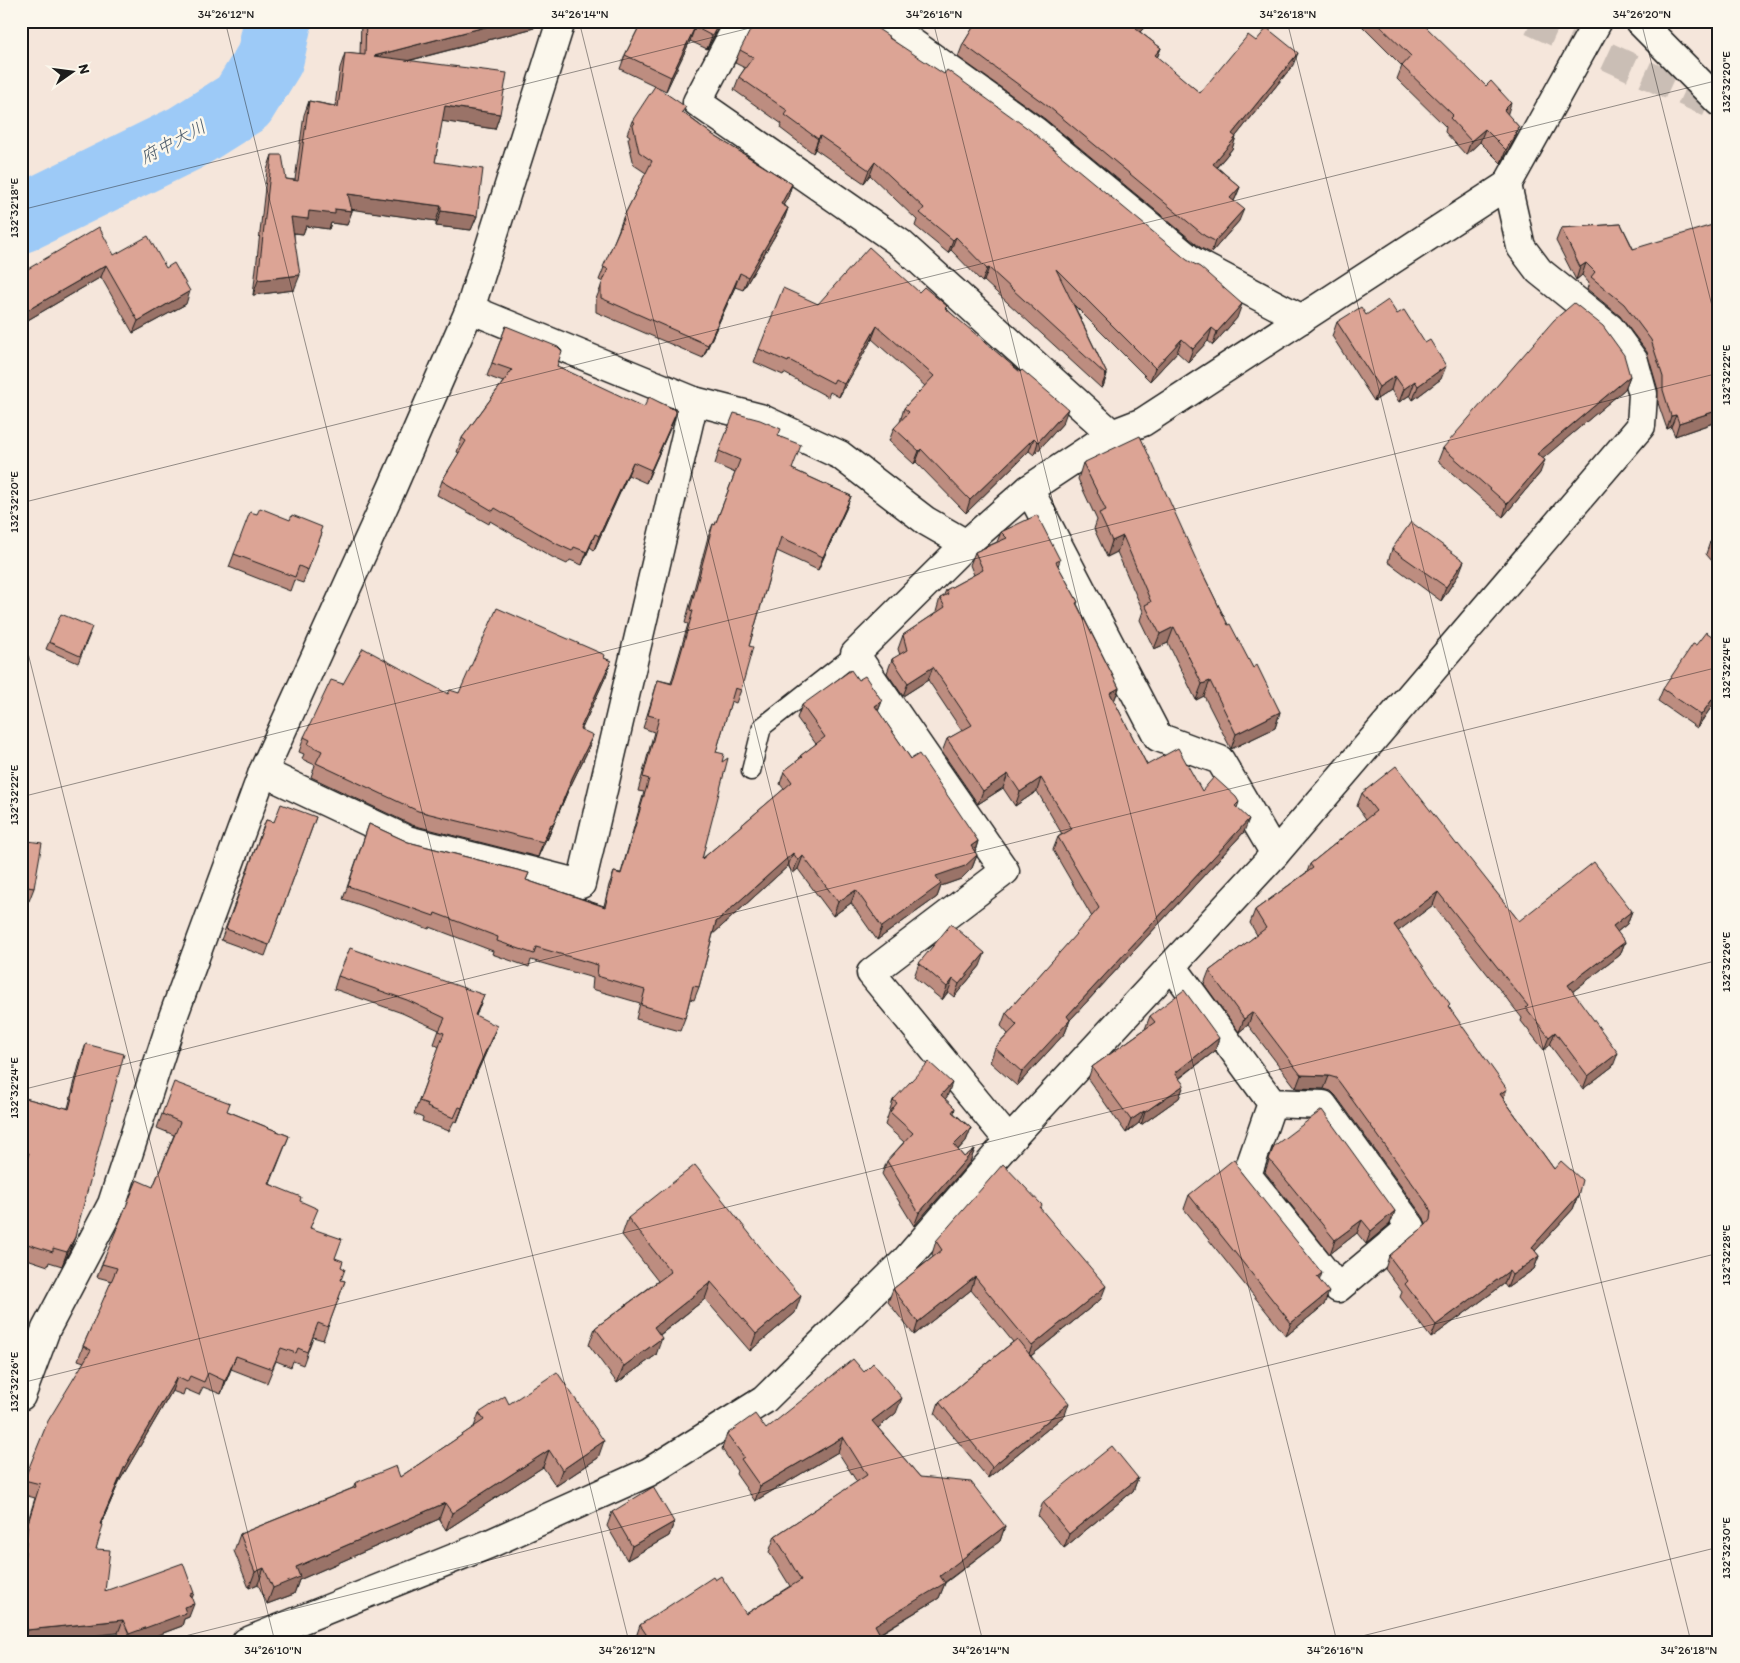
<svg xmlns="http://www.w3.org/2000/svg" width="1740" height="1663" viewBox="0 0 1740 1663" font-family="Itim,'Klee One',sans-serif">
	<rect width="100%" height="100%" fill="#f5e6db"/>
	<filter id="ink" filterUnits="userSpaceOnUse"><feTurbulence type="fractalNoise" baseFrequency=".02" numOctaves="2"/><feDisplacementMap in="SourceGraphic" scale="10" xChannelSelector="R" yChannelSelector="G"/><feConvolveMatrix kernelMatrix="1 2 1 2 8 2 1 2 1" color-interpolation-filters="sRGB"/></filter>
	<g filter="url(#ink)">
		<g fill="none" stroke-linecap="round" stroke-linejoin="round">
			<path stroke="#9dcaf7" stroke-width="68" d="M21,219L186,138L243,102L270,58L278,21"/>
			<path stroke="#cabeb5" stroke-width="28" stroke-dasharray="28 14" stroke-linecap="butt" d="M1531,21L1719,108"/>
			<defs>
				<path id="service" d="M751,771L762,727L855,654"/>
				<g id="minor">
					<path d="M740,21L697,102L900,243L1112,434"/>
					<path d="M882,21L1035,131L1192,261L1302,319"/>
					<path d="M1639,21L1719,102"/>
					<path d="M470,309L694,401L760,418L840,455L926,521L966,544"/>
					<path d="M1029,489L1158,737L1220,760L1275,854"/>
					<path d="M263,772L407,840L581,884L694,401"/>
					<path d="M1172,966L1272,1103L1323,1105L1411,1227L1338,1288L1247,1175L1272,1103"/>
					<path d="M1009,1141L871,973L1005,871L855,654L966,544L1029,489L1112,434L1143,422L1507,185L1598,21"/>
					<path d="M21,1396L46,1329L112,1204L173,1017L263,772L392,488L470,309L561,21"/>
					<path d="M246,1642L489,1544L649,1472L764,1400L906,1260L1009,1141L1275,854L1641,426L1643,394L1634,361L1610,328L1539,271L1521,247L1507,185"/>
				</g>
			</defs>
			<use href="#service" stroke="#1c1c1c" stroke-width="21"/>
			<use href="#minor" stroke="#1c1c1c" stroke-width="31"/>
			<use href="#service" stroke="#fbf7ec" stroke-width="18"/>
			<use href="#minor" stroke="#fbf7ec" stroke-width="28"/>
		</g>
		<g fill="#bd8d80" stroke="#1c1c1c">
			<path d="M361,21H537L534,28L408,61L500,114L495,129L442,121L435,162L477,216L471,230L436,226V221L352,209V211L347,225L331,223L329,229L306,226L303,234L294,233V290L253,295L267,170L272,155L286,179L295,180L304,115L309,101L335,106L340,68L345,53L360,55Z"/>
			<path d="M642,21H722L707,49L690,41L666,91L620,69L625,55Z"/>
			<path d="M962,21H1150L1140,32L1161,48L1157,58L1200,93L1256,41L1293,65L1236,136L1232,149L1217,167L1240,187L1235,199L1234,201L1239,221L1211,253L1201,248L1045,119L958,57L963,44L973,28Z"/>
			<path d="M1357,21H1420L1507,114L1519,127L1514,140L1501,163L1480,142L1466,155L1445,132L1446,127L1397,79L1402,66Z"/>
			<path d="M1525,21H1534L1529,26Z"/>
			<path d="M765,25L890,38L1237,318L1213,345L1208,341L1188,362L1177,352L1150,381L1074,305L1107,374L1103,387L1101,388L984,281L982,282L951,250L948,253L915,226L917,220L870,175L864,183L815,149L813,153L780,128L782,124L734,90L739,77L745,68L735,63L740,50Z"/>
			<path d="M684,113L713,135L792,184L788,197L783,205L788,208L783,222L743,290L735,287L703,358L596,312V299L603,282L599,280L618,232L623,218L646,173L634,165L628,139L630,136L627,134L632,121Z"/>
			<path d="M1621,224L1719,421L1675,436L1671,427L1667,429L1658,403V390L1647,352L1620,316L1587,289L1589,283L1582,275L1576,280L1556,241L1561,228Z"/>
			<path d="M114,255L186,304L133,333L101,277L21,324Z"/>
			<path d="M919,292L946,308L1063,423L1034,455L1029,451L966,513L916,462L914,464L889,441L894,428L900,422L904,408L925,386L872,339L839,397L830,392L828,397L784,373L783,375L754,362L759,349L818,304Z"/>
			<path d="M1397,314L1441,379L1413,400L1410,395L1399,402L1391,390L1374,401L1332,336L1337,322L1366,315Z"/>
			<path d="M506,326L557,366L672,424L646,483L628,475L594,550L590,547L582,565L570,560L567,564L552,557L490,521L489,524L437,495L442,481L459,453L457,452L462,438L503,382L487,376Z"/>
			<path d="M1630,376L1625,389L1543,458L1540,473L1503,517L1438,461L1443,448Z"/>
			<path d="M778,436L792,469L851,496L846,509L818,570L777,551L749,646L741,690L736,703L731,701L716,752L722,762L702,859L784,789L780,784L784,771L799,760L800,756L816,744L797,718L802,705L858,680L882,701L878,711L911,759L978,841L975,852L977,855L972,868L961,879L941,886L937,897L877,940L851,903L833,916L798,869L793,873L788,866L713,934L699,987L694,1000L690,999L685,1018L680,1031L636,1019L640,1003L592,989L593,978L531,960L529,967L492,954L493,951L430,927L429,929L343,899L369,824L408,842L529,873L526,880L604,906L609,885L614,872L621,873L644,792L638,791L654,732L643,728L654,693L658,680L671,683L688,624L685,623L708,537L713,524L715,525L735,473L715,464L719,451Z"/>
			<path d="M1083,463L1199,566L1228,625L1253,668L1280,712L1275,728L1231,749L1204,696L1196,700L1168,643L1154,649L1140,620L1143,611L1117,552L1107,557L1094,529L1097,520L1078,479Z"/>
			<path d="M257,514L322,533L303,583L294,580L290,591L229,567L234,554Z"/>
			<path d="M1001,532L1060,560L1058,566L1078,602L1077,604L1119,688L1114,701L1147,765L1202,791L1239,802L1237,808L1244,832L1070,1020L1065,1033L1017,1086L990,1062L995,1048L1008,1034L1001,1026L1006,1013L1092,917L1053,850L1058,837L1062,834L1037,791L1015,806L1003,788L978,804L942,752L947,739L962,731L928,680L903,696L887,673L892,659L900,655L898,649L903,635L936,613V612L940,598L943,597L946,590L974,575L970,565L975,552L997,542Z"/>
			<path d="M1719,534V569L1706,554L1710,542Z"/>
			<path d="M1392,549L1459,574L1441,601L1388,562Z"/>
			<path d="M90,634L78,663L46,649L49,642Z"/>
			<path d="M604,658L611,661L606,676L581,730L588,750L567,793L547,840L546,839L538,857L412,825L311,777L315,765L302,759L304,754L299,752L304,737L343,684L448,694L459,693Z"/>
			<path d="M1663,689L1719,696L1697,728L1658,701Z"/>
			<path d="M1362,793L1457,845L1519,921L1632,911L1627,924L1617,932L1625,942L1620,955L1572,992L1613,1066L1583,1089L1550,1045L1544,1050L1521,1021L1522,1018L1433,905L1398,931L1449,1007L1503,1098L1554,1169L1578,1196L1573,1209L1535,1251L1539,1256L1534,1269L1507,1288L1504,1284L1431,1338L1400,1297L1402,1292L1385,1269L1389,1256L1426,1225L1424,1218L1336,1096L1331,1091L1324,1089L1296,1088L1248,1025L1239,1032L1204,984L1209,971L1257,935L1250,923L1255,910L1307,872L1310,864L1366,819L1357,806Z"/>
			<path d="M316,817L265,956L221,940L266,820L274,822Z"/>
			<path d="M21,840L34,888L29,901L21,900Z"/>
			<path d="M919,963L980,966L954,997L948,992L942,1000L914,977Z"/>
			<path d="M338,976L484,995L476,1016L492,1039L471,1086L457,1122L454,1121L449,1131L422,1121L423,1118L414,1114L439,1047L434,1044L439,1030L402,1013L334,989Z"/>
			<path d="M1150,1016L1215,1051L1179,1079L1184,1085L1179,1098L1141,1125L1139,1123L1126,1133L1088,1079L1092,1067L1145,1029Z"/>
			<path d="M86,1044L75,1237L70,1250L62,1266L49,1262L48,1266L21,1257V1177L25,1167L21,1166V1097L62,1108H68L81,1058Z"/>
			<path d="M947,1097L945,1099L955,1108L954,1113L971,1128L966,1141L958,1150L964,1157L975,1149L970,1162L914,1226L882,1174L887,1161L904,1142L885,1125L893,1100Z"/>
			<path d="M227,1111L289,1136L270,1184L300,1201L311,1228L335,1258L341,1267V1280L345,1281L323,1340L313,1337L303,1365L293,1361L291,1367L276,1361L267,1383L231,1369L221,1394L203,1387L199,1395L185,1389L183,1395L172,1391L119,1482L101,1524L96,1549L105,1591L192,1598L189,1617L184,1619L182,1626L139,1642H122L118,1633L38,1642H22L21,1554L23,1537L35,1498L21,1494V1487L24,1480L84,1362L78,1360L83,1346L112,1281L97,1277L102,1264L153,1187L174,1135L157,1128L162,1114Z"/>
			<path d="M1274,1146L1395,1211L1390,1224L1366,1244L1357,1233L1330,1254L1265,1172Z"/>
			<path d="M1240,1171L1319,1280L1324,1305L1286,1336L1184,1209L1189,1195Z"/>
			<path d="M628,1218L795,1313L750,1351L705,1299L660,1335L656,1355L617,1383L589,1345L595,1328L658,1281L622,1235Z"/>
			<path d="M936,1241L1101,1299L1031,1356L1065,1415L988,1478L935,1414L939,1402L1013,1342L971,1290L914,1335L888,1302L893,1289L933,1257L932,1254Z"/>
			<path d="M509,1404L598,1458L556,1486L543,1467L446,1530L439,1519L299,1580L294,1594L267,1604L258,1584L249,1588L234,1551L240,1534L353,1488L355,1483L400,1477L474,1427L479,1413Z"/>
			<path d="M896,1413L878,1428L920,1477L1005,1526L1000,1541L945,1583L939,1598L880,1634L884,1642H636L635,1640L640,1625L715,1580L746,1614L790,1586L769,1552L775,1536L857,1482L838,1452L755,1501L736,1474L737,1471L722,1449L727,1434Z"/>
			<path d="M1138,1478L1133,1491L1064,1548L1038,1516L1043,1502Z"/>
			<path d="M612,1512L674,1522L669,1536L627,1560L607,1526Z"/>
		</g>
		<g fill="#9a7368" stroke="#1c1c1c">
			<path d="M508,21H537L534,28L368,71L374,56Z"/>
			<path d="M720,21H722L707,49L712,36Z"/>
			<path d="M1143,21H1150L1132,41L1136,29Z"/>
			<path d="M695,27L690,41L666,91L671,77Z"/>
			<path d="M1161,48L1156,60L1155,55Z"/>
			<path d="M1298,53L1293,65L1228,146L1232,134Z"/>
			<path d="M1511,103L1507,116L1504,110Z"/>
			<path d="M445,106L500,114L495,129L440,121Z"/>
			<path d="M1519,127L1514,140L1501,163L1506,150Z"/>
			<path d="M1485,129L1480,142L1466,155L1471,141Z"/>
			<path d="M820,136L815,149L813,153L818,139Z"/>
			<path d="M1236,137L1232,149L1209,176L1213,164Z"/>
			<path d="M875,162L870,175L864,183L869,170Z"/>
			<path d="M792,184L788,197L776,218L781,204Z"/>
			<path d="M1240,187L1235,199L1226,210L1230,198Z"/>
			<path d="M348,194L441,206L436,221L342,208Z"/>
			<path d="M788,208L783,222L743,290L748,277Z"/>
			<path d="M335,209L352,211L347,225L331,223L329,229L306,226L303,234L286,232L291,217L309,211Z"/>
			<path d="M1244,209L1239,221L1211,253L1215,241Z"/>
			<path d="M441,211L477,216L471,230L436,226Z"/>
			<path d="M956,237L951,250L948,253L953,240Z"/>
			<path d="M1586,263L1582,275L1576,280L1580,267Z"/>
			<path d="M106,265L101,277L21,324V314Z"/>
			<path d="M989,268L984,281L982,282L987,269Z"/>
			<path d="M740,273L735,287L703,358L708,345Z"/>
			<path d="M300,275L294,290L253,295L258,280Z"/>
			<path d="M190,291L186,304L133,333L138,321Z"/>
			<path d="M1242,304L1237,318L1213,345L1217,332Z"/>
			<path d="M877,326L872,339L839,397L844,384Z"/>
			<path d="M1212,328L1208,341L1188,362L1193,349Z"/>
			<path d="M1182,339L1177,352L1150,381L1155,368Z"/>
			<path d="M1446,366L1441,379L1413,400L1418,386Z"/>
			<path d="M1107,374L1103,387L1101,388L1106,375Z"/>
			<path d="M1395,376L1391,390L1374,401L1379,387Z"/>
			<path d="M1630,376L1625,389L1533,467L1537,454Z"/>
			<path d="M1415,381L1410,395L1399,402L1404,389Z"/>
			<path d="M1068,409L1063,423L1034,455L1038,442Z"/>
			<path d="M1719,410V421L1675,436L1679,423Z"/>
			<path d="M677,411L672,424L646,483L651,470Z"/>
			<path d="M1676,415L1671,427L1667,429L1671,416Z"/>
			<path d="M1034,438L1029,451L966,513L970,500Z"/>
			<path d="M921,449L916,462L914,464L919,451Z"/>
			<path d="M1545,460L1540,473L1503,517L1507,504Z"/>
			<path d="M633,462L628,475L594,550L599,536Z"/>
			<path d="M851,496L846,509L818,570L823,557Z"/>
			<path d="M595,534L590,547L582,565L587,552Z"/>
			<path d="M1123,536L1117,552L1107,557L1112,541Z"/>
			<path d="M1464,561L1459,574L1441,601L1446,587Z"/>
			<path d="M1174,627L1168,643L1154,649L1160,634Z"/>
			<path d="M611,661L606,676L575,744L580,729Z"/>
			<path d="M933,667L928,680L903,696L908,683Z"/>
			<path d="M1210,681L1204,696L1196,700L1202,684Z"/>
			<path d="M1119,688L1114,701L1110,693Z"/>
			<path d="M1719,690V696L1697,728L1701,715Z"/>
			<path d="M882,701L877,714L875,706Z"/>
			<path d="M1280,712L1275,728L1231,749L1236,734Z"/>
			<path d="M593,735L588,750L567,793L547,840L572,778Z"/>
			<path d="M1008,774L1003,788L978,804L983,791Z"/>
			<path d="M1041,778L1037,791L1015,806L1020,792Z"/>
			<path d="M1249,819L1244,832L1070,1020L1065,1033L1017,1086L1022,1072L1067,1016Z"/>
			<path d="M551,824L546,839L538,857L543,842Z"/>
			<path d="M978,841L974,854L971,846Z"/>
			<path d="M793,853L788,866L712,935L716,922Z"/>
			<path d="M977,855L972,868L961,879L941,886L937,897L877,940L882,927L936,876Z"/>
			<path d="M803,856L798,869L793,873L798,860Z"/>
			<path d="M856,890L851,903L833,916L838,902Z"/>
			<path d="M1438,892L1433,905L1389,938L1394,925Z"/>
			<path d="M1632,911L1627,924L1608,939L1613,926Z"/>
			<path d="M1625,942L1620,955L1563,999L1568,985Z"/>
			<path d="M985,953L980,966L954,997L959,984Z"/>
			<path d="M953,979L948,992L942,1000L947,987Z"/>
			<path d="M484,995L479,1008L470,1028L475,1015Z"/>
			<path d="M1253,1012L1248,1025L1239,1032L1244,1019Z"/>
			<path d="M497,1026L492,1039L471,1086L457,1122L476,1072Z"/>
			<path d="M1555,1032L1550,1045L1544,1050L1549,1037Z"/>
			<path d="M1219,1038L1215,1051L1170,1085L1175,1073Z"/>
			<path d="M1618,1053L1613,1066L1583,1089L1588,1076Z"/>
			<path d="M1301,1075L1329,1076L1324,1089L1296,1088Z"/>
			<path d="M952,1083L947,1097L936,1109L941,1095Z"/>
			<path d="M1184,1085L1179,1098L1141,1125L1145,1112Z"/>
			<path d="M1507,1089L1502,1102L1500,1094Z"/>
			<path d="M1144,1111L1139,1123L1126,1133L1131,1120Z"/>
			<path d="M971,1128L966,1141L949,1159L954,1145Z"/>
			<path d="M975,1149L970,1162L914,1226L919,1213Z"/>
			<path d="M1578,1196L1573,1209L1527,1260L1532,1247Z"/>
			<path d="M1395,1211L1390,1224L1366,1244L1371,1231Z"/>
			<path d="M1362,1220L1357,1233L1330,1254L1335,1240Z"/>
			<path d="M75,1237L70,1250L62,1266L67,1252Z"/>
			<path d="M1539,1256L1534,1269L1507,1288L1512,1275Z"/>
			<path d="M1509,1271L1504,1284L1431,1338L1436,1325Z"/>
			<path d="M1322,1273L1317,1287V1277Z"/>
			<path d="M975,1277L971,1290L914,1335L918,1322Z"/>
			<path d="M711,1282L705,1299L648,1344L654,1327Z"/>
			<path d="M1106,1286L1101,1299L1027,1359L1032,1346Z"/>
			<path d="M1329,1292L1324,1305L1286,1336L1291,1323Z"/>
			<path d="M801,1296L795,1313L750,1351L756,1334Z"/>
			<path d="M662,1338L656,1355L617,1383L624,1366Z"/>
			<path d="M236,1356L231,1369L221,1394L225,1381Z"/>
			<path d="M177,1377L172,1391L119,1482L95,1538L100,1524L124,1468Z"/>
			<path d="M902,1398L896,1413L867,1437L872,1421Z"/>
			<path d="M1069,1403L1065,1415L988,1478L992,1467Z"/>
			<path d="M843,1437L838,1452L755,1501L760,1486Z"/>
			<path d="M604,1441L598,1458L556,1486L562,1470Z"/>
			<path d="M549,1450L543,1467L446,1530L452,1513Z"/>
			<path d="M1138,1478L1133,1491L1064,1548L1069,1534Z"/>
			<path d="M445,1503L439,1519L299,1580L294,1594L267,1604L273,1588L296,1567Z"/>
			<path d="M674,1522L669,1536L627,1560L632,1546Z"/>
			<path d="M1005,1526L1000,1541L944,1583H945L939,1598L869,1640L875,1625Z"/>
			<path d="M264,1568L258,1584L249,1588L255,1572Z"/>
			<path d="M194,1593L189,1606L194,1604L189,1617L184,1619L182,1626L139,1642H126L129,1634L190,1594Z"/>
			<path d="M123,1620L118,1633L38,1642H22L27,1630Z"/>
		</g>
		<g fill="#dca495" stroke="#1c1c1c">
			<path d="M366,21H508L374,56L507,73L500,114L445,106L435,162L483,169L477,216L441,211V206L348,194L352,211L335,209V214L309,211L308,219L291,217L300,275L258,280L272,155H282L286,179L298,181L309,101L338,107L345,53L365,55Z"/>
			<path d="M642,21H720L712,36L695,27L671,77L625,55Z"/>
			<path d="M755,21H758L765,25L767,21H866L890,37L889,38L944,74L947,70L1030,130L1187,260L1200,267L1242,304L1217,332L1212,328L1193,349L1182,339L1155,368L1056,269L1107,374L1106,375L989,268L987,269L956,237L953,240L920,213L924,208L875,162L869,170L820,136L818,139L785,115L788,111L739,77L753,57L740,50Z"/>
			<path d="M977,21H1143L1136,29L1161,48L1155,55L1200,93L1248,35L1256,41L1267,28L1298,53L1232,134L1236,137L1213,164L1240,187L1230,198L1244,209L1215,241L1205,236L1049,107L963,44Z"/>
			<path d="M1375,21H1420L1486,86L1491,81L1511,103L1504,110L1519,127L1506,150L1485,129L1471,141L1450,118L1453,115L1402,66L1411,56Z"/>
			<path d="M655,86L686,107L682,112L713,135L792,184L781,204L788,208L748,277L740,273L708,345L601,298V286L608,269L603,267L624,219L623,218L652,161L639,152L633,125L635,123L632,121Z"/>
			<path d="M1719,223V410L1679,423L1676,415L1671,416L1663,390V377L1651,340L1624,304L1591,277L1595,272L1586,263L1580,267L1561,228L1621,224L1633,249Z"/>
			<path d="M99,227L114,255L148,236L166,268L174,263L190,291L138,321L106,265L21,314V273Z"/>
			<path d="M869,247L919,292L924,287L947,306L945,308L1020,372L1022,370L1068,409L1038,442L1034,438L970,500L921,449L919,451L894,428L909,412L904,408L934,376L877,326L844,384L835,379L833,383L789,360L788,362L759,349L783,288L818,304Z"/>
			<path d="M1388,300L1397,314L1404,310L1425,343L1430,340L1446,366L1418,386L1415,381L1404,389L1395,376L1379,387L1337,322L1361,307L1366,315Z"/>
			<path d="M1574,303L1603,326L1624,355L1630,376L1537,454L1545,460L1507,504L1443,448L1554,320Z"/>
			<path d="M506,326L558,347L562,351L557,366L644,407L649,397L677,411L651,470L633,462L599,536L595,534L587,552L574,547L572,551L557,544L495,508L493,511L442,481L466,441L462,438L512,370L492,363Z"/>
			<path d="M734,413L760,420L781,429L778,436L801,445L792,469L851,496L823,557L781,537L749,646L753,647L741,690L735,688L716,752L724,754L722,762L728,758L702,859L792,782L784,771L802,757L800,756L825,737L802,705L851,670L858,680L865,676L882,701L875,706L911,759L919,754L956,808L978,841L971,846L977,855L965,866L936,876L941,884L882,927L856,890L838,902L803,856L798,860L793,853L716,922L699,987L693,986L685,1018L641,1005L645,990L597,976L598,965L536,947L534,954L497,941L498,937L435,913L434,916L348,886L369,824L408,842L529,873L526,880L605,907L614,872L621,874L649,779L643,777L659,718L648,715L658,680L672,684L693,611L690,610L713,524L715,525L740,460L719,451Z"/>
			<path d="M1140,436L1199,566L1228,625L1230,624L1253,668L1257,665L1280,712L1236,734L1210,681L1202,684L1174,627L1160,634L1145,605L1151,602L1123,536L1112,541L1099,513L1106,510L1083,463Z"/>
			<path d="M260,508L290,520L292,515L322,527L320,532L322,533L308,570L299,566L295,577L234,554L250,512L257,514Z"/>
			<path d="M1037,515L1060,560L1056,562L1078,602L1076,603L1119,688L1110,693L1147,765L1178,748L1202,791L1214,777L1236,797L1239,802L1235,806L1249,819L1067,1016L1070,1020L1022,1072L995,1048L1017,1025L1006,1013L1099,908L1058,837L1072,829L1041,778L1020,792L1008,774L983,791L947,739L972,725L933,667L908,683L892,659L907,650L903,635L945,607L940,598L948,594L946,590L983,570L975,552L1007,538L1001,532Z"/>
			<path d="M1411,522L1464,561L1446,587L1392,549Z"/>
			<path d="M1719,534V552L1710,542Z"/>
			<path d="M497,608L605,655L604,658L611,661L580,729L593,735L572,778L553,825L551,824L543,842L418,811L316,763L322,751L308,744L310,740L304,737L331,680L343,684L363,648L448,694L450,690L459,693Z"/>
			<path d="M61,614L92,627L80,656L49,642Z"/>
			<path d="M1706,632L1719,641V690L1701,715L1663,689L1693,644L1696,645Z"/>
			<path d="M1396,766L1457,845L1458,844L1519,921L1594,862L1632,911L1613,926L1625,942L1568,985L1618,1053L1588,1076L1555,1032L1549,1037L1526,1008L1528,1006L1438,892L1394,925L1450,1004L1448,1006L1507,1089L1500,1094L1554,1169L1561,1161L1582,1180L1578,1196L1532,1247L1539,1256L1512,1275L1509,1271L1436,1325L1405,1284L1408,1281L1389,1256L1426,1225L1430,1220L1431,1212L1428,1205L1340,1083L1336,1078L1329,1076L1301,1075L1253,1012L1244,1019L1209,971L1266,928L1255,910L1313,868L1310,864L1376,811L1362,793Z"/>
			<path d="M281,804L316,817L269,945L226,929L266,820L274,822Z"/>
			<path d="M21,840L42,843L34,888L21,886Z"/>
			<path d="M951,924L985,953L959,984L953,979L947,987L919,963Z"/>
			<path d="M350,948L484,995L475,1015L497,1026L476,1072L462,1108L459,1107L454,1118L427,1107L428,1104L419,1101L444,1033L439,1031L445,1018L407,1000L338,976Z"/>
			<path d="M1184,990L1219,1038L1175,1073L1184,1085L1145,1112L1144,1111L1131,1120L1092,1067L1155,1022L1150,1016Z"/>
			<path d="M86,1044L124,1054L75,1237L67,1252L53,1248V1252L21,1242V1179L29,1153L21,1151V1097L62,1108L63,1107L69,1109Z"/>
			<path d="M929,1062L952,1083L941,1095L955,1108L952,1112L971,1128L954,1145L964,1157L975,1149L919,1213L887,1161L913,1133L890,1112L897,1103L893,1100Z"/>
			<path d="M174,1082L230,1103L227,1111L289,1136L269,1184L301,1197L300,1201L318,1209L310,1228L342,1239L335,1258L343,1261L341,1267L345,1269L341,1280L345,1281L328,1327L318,1323L307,1352L298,1348L296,1353L281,1348L272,1369L236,1356L225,1381L208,1373L204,1382L190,1376L187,1382L177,1377L124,1468L100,1524L103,1525L96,1549L110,1550L105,1591L183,1563L194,1593L190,1594L194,1604L184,1607L186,1613L129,1634L123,1620L27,1630L22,1583L28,1523L40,1484L24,1480L48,1421L91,1350L83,1346L117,1268L102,1264L137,1180L153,1187L180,1122L162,1114Z"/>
			<path d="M1322,1110L1395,1211L1371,1231L1362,1220L1335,1240L1269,1159L1274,1146Z"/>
			<path d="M1234,1159L1240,1171L1322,1273L1317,1277L1329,1292L1291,1323L1189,1195Z"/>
			<path d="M1003,1164L1042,1205L1040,1208L1106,1286L1032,1346L975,1277L918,1322L893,1289L942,1250L936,1241Z"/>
			<path d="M695,1165L776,1267L801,1296L756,1334L711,1282L654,1327L662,1338L624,1366L595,1328L671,1272L628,1218Z"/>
			<path d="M1017,1339L1069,1403L992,1467L939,1402Z"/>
			<path d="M853,1359L864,1372L873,1363L902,1398L872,1421L920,1477L971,1482L1005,1526L940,1576L945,1583L875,1625L884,1642H647L650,1640L640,1625L713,1577L715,1580L721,1576L746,1614L801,1580L775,1536L867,1475L843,1437L760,1486L741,1459L744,1457L727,1434L755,1414L766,1429Z"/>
			<path d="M557,1372L604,1441L562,1470L549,1450L452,1513L445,1503L296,1567L300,1577L273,1588L264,1568L255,1572L240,1534L356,1487L355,1483L396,1466L400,1477L484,1420L479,1413L505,1396L509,1404Z"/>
			<path d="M1112,1446L1138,1478L1069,1534L1043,1502Z"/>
			<path d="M653,1487L674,1522L632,1546L612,1512Z"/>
		</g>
	</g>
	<path fill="none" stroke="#1c1c1c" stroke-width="1" stroke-opacity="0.45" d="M225,21L629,1642M579,21L983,1642M933,21L1337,1642M1287,21L1691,1642M1641,21L1719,334M21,210L778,21M21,503L1719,80M21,625L275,1642M21,797L1719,373M21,1090L1719,667M21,1383L1719,960M161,1642L1719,1253M1338,1642L1719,1547"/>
	<g text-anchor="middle" stroke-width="5" stroke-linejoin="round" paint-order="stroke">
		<g font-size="18" font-style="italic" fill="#495969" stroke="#fbf7ec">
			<text transform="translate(173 142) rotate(-28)" y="6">府中大川</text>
		</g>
	</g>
	<rect width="1740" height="1663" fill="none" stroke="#fbf7ec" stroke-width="55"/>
	<g transform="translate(72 72) rotate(76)" stroke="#fbf7ec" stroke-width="4" paint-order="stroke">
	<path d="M0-4L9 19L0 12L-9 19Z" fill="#1c1c1c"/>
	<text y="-8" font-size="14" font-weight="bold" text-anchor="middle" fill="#1c1c1c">N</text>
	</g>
	<rect x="28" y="28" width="1684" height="1608" fill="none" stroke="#1c1c1c" stroke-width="2"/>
	<g font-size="12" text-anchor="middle" fill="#1c1c1c">
		<text x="226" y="18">34°26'12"N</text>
		<text x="580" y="18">34°26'14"N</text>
		<text x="934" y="18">34°26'16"N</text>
		<text x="1288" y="18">34°26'18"N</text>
		<text x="1642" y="18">34°26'20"N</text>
		<text transform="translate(1726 82) rotate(-90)" y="4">132°32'20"E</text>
		<text transform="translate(14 208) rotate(-90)" y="4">132°32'18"E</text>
		<text transform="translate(1726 375) rotate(-90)" y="4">132°32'22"E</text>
		<text transform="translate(14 502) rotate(-90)" y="4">132°32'20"E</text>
		<text transform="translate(1726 668) rotate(-90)" y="4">132°32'24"E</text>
		<text transform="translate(14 795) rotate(-90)" y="4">132°32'22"E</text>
		<text transform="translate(1726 962) rotate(-90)" y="4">132°32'26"E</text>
		<text transform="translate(14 1088) rotate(-90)" y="4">132°32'24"E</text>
		<text transform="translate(1726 1255) rotate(-90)" y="4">132°32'28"E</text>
		<text transform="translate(14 1382) rotate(-90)" y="4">132°32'26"E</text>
		<text transform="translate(1726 1548) rotate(-90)" y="4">132°32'30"E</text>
		<text x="273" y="1654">34°26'10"N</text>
		<text x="627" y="1654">34°26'12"N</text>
		<text x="981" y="1654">34°26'14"N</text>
		<text x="1335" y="1654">34°26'16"N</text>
		<text x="1689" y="1654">34°26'18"N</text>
	</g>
</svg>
